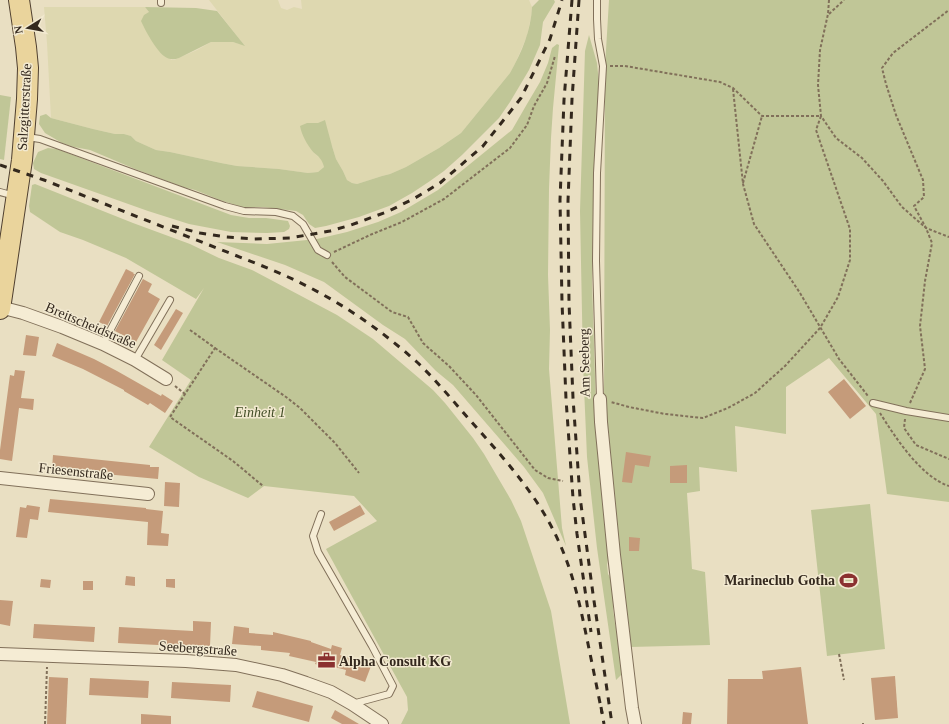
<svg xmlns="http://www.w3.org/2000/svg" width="949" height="724" viewBox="0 0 949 724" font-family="Georgia,serif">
	<rect width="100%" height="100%" fill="#e9dfc2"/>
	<path fill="#ded8b0" d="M209,0H278L281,8L287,10L294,7L302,9L301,0H529L532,7L531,17L527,36L515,64L510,73L461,133L439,148L406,167L390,174L382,176L357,184L352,183L347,180L343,171L336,159L332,146L318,123H307L312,151L323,161L324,167L318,172L308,173L279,169L237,166L221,163L170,152L156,150L136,141L131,136L124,134H115L93,129L51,118L47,43L44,7H145L149,12L171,60H174L197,50L211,42H233L244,45Z"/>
	<g fill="#c0c697">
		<path d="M539,0H554L555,2L543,22L540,45L529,70L510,102L499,118L462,155L444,171L430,181L412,193L389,206L359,217L326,226L315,228L309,224L303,215L296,211L263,207H242L220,200L195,190L183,187L135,169L90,150L74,147L62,143L45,133L39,124L40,116L46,114L51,118L93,129L115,134H124L131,136L136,141L156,150L170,152L221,163L237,166L279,169L308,173L318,172L324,167C322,159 319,157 313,152C307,144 302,136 300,126L307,123H318L325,120L332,146L336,159L343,171L347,180L352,183L357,184L382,176L390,174L406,167L439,148L461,133L510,73C522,52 531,30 532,7Z"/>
		<path d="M609,0H949V502L887,494L876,414L829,358L786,387V434L735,426L737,472L699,467L700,491L687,493L692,569L705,572L710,645L630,647L612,487L604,406L605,67Z"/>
		<path d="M145,7L196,8L217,11L245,46L233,42H211L179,58C174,60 169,60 164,56C156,50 145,30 141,21L144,15L149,12Z"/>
		<path d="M589,35L597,63L599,83L597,115L593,205L592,282L596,408L610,545L607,565L608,574L615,585L616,598L613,609L615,624L618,635L622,658V674L616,680L597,548L587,457L583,364L580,211L585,51Z"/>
		<path d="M557,44L559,45L553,108L551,138L549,189L548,275L550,330L549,369L562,528L566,546L543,493L524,467L453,385L436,371L405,339L383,325L324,282L285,265L217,242L267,244L317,239L347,232L378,222L401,212L438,190L512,130L527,104L540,82L548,63L552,48Z"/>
		<path d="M0,95L11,97L4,160L0,159Z"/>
		<path d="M48,148L57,149L231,215L249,218H266L288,221L290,226L289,229L284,232L267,233L231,232L189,224L148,211L41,173L34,169L33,163L38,152Z"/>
		<path d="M35,184L133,223L190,244L219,258L252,270L337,315L373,339L433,390L445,403L473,438L484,454L511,500L521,521L551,611L570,724H401L408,710L407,697L326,549L377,521L354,496L264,486L248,498L199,477L149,447L191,380L162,360L204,288L196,299L126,258L83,240L60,232L30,212L29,206L32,185Z"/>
		<path d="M870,504L885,649L827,656L811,510Z"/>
	</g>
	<g fill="#c59b7a">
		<path d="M126,269L134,273L133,274H135L107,326L99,322Z"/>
		<path d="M143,279L152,284L148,292L160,299L136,342L115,331Z"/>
		<path d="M176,309L183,313L161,350L154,345Z"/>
		<path d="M26,335L39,337L36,356L23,355Z"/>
		<path d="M57,343L94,359L117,371L161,396L162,394L173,401L165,413L150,403L148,405L124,391V390L83,369L52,356Z"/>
		<path d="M15,370L25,371L21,398L34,399L33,410L19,408L12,461L0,459V450L10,375L14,376Z"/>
		<path d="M844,379L866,406L850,419L828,392Z"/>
		<path d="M626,452L651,456L649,467L635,465L632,483L622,482Z"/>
		<path d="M53,455L150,465V467H159L158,479L52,469Z"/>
		<path d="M687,465V483H670V466Z"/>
		<path d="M165,482L180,483L179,507L164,506Z"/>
		<path d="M50,499L146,508V509L163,511L161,533L169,534L168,546L147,545L148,522L48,512Z"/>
		<path d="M27,505L40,507L38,520L30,519L27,538L16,537L20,507L26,508Z"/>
		<path d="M360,505L365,514L334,531L329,522Z"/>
		<path d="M629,537L640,538L639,551H629Z"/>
		<path d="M126,576L135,577V586L125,585Z"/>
		<path d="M41,579L51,580L50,588L40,587Z"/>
		<path d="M166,579H175V588L166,587Z"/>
		<rect x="83" y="581" width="10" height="9"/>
		<path d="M0,600L13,601L10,626L0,624Z"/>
		<path d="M193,621L211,622L210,646L178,645V646L118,643L119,627L193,631Z"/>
		<path d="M34,624L95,627L94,642L33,638Z"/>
		<path d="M234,626L249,628V633L273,635V632L311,641V642L331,649L332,645L342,648L340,655L371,666L365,682L345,675L346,670L327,665L326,667L315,664L316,662L289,656L290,653L261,650V646L232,644Z"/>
		<path d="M801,667L808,724H727L728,679H763L762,671Z"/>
		<path d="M895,676L898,718L875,720L871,678Z"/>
		<path d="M49,677L68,678L66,724H47Z"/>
		<path d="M90,678L149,681L148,698L89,695Z"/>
		<path d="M172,682L231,685L230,702L171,698Z"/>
		<path d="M257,691L313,706L309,722L252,707Z"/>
		<path d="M335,710L359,724H342L331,718Z"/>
		<path d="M683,712L692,713L691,724H682Z"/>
		<path d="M141,714L171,716V724H141Z"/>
	</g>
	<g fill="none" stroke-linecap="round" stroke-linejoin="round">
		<defs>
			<g id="service">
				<path d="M161,0V3"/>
				<path d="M597,0V19L598,39L603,66L597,173L596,261L600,399"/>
				<path d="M27,137L40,139L225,206L244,211L276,212L293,216L303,224L318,250L327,255"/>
				<path d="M0,192L15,196"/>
				<path d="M103,344L139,276"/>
				<path d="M135,360L170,300"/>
				<path d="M873,403L906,411L949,418"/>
				<path d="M321,514L313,536L318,552L372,646L393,686L389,694L352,704"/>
			</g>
			<g id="minor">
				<path d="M0,307L23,313L62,327L103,344L135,360L166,379"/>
				<path d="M600,399L601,422L614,555L632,708L635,724"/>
				<path d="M0,478L148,494"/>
				<path d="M0,654L186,661L236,665L282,675L306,683L331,692L352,704L382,724"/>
			</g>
			<path id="primary" d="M0,309L22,160L27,99L28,68L26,47L19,0"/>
		</defs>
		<use href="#service" stroke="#81705a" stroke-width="8"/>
		<use href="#minor" stroke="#81705a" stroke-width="14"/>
		<use href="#primary" stroke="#4f3f2f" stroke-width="22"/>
		<g stroke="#81705a" stroke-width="2" stroke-dasharray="3 2" stroke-linecap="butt">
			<path d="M829,0L828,14L820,50L818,85L821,116L836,138L862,158L883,181L902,207L926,228L949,237"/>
			<path d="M829,14L844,0"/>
			<path d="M610,66H625L720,82L733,88L762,116H821L816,130L850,229V260L838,297L820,328L785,366L755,393L728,408L703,418L665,414L629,407L611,402"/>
			<path d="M733,89L743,184L754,224L800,293L839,359L868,396"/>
			<path d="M743,183L762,116"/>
			<path d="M334,252L370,235L402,222L444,199L510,148L527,125L534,106L547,83L555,56"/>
			<path d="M332,262L345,277L392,312L408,317L423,343L449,366L476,395L535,470L548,478L563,481"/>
			<path d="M190,330L215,348L170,417L233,461L263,486"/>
			<path d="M215,348L286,397L300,408L335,443L359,473"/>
			<path d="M175,386L185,394"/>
			<path d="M910,403L925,369L920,326L925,281L932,243L926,228L914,206L924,197L923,180L896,115L886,84L882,68L893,53L949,10"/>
			<path d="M880,413C895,437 921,477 949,486"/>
			<path d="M905,419L904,428L916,445L949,459"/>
			<path d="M839,654L844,680"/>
			<path d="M863,723V724"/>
			<path d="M45,724L47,667"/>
		</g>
		<use href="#service" stroke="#f5ecd4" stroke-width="6"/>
		<use href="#minor" stroke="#f5ecd4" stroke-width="12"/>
		<use href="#primary" stroke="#ead49c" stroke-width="20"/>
		<g stroke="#33281d" stroke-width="3" stroke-dasharray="7 7" stroke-linecap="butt">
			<path d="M572,0L564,100L560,200L562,302L566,399L573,498L577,534L591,632"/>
			<path d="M579,0L572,99L568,201L569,303L573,398L580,497L593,594L612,724"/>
			<path d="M0,165L44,180L260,265C280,273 300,282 320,293C355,312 388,336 418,363C439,383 457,406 477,428C508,463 539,498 558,540C573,572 580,605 587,639C592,663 597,688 602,713"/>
			<path d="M172,226L200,233L226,237L253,239L290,238L330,231L351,225L389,211L415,198L440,183L483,146L521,98L550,39L562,0"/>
			<path d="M601,707L604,724"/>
		</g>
	</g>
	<defs>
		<symbol id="stadium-bare" viewBox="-9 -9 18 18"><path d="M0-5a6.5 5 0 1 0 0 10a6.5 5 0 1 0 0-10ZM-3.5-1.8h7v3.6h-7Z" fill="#8b3130" stroke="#f2e9d0" stroke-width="2.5" paint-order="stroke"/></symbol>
		<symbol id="office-bare" viewBox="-9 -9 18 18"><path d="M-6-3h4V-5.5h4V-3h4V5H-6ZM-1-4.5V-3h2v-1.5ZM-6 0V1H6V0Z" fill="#8b3130" stroke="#f2e9d0" stroke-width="2.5" paint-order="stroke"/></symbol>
	</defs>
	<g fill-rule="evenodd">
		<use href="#stadium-bare" x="836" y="568" width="25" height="25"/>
		<use href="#office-bare" x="314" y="648" width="25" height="25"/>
	</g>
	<g text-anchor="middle" stroke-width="3" stroke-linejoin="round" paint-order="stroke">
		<g font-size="14" fill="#33281d" stroke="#f2e9d0">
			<text transform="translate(24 107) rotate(-87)" y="5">Salzgitterstraße</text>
			<text transform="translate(91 325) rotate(23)" y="5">Breitscheidstraße</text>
			<text transform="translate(584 363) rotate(-91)" y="5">Am Seeberg</text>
			<text transform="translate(76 471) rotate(6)" y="5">Friesenstraße</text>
			<text transform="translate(198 648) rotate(4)" y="5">Seebergstraße</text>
		</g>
		<g font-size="14" font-style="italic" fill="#424d26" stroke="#f2e9d0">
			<text x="260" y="417">Einheit 1</text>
		</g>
		<g font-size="14" font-weight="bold" fill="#33281d" stroke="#f2e9d0" text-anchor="end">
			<text x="835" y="585">Marineclub Gotha</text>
			<text x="339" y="666" text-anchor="start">Alpha Consult KG</text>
		</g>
	</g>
	<g transform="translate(28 28) rotate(259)" stroke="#f2e9d0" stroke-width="3" paint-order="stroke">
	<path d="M0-3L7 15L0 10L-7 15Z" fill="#33281d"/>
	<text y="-6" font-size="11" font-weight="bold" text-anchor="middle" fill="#33281d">N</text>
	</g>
</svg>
